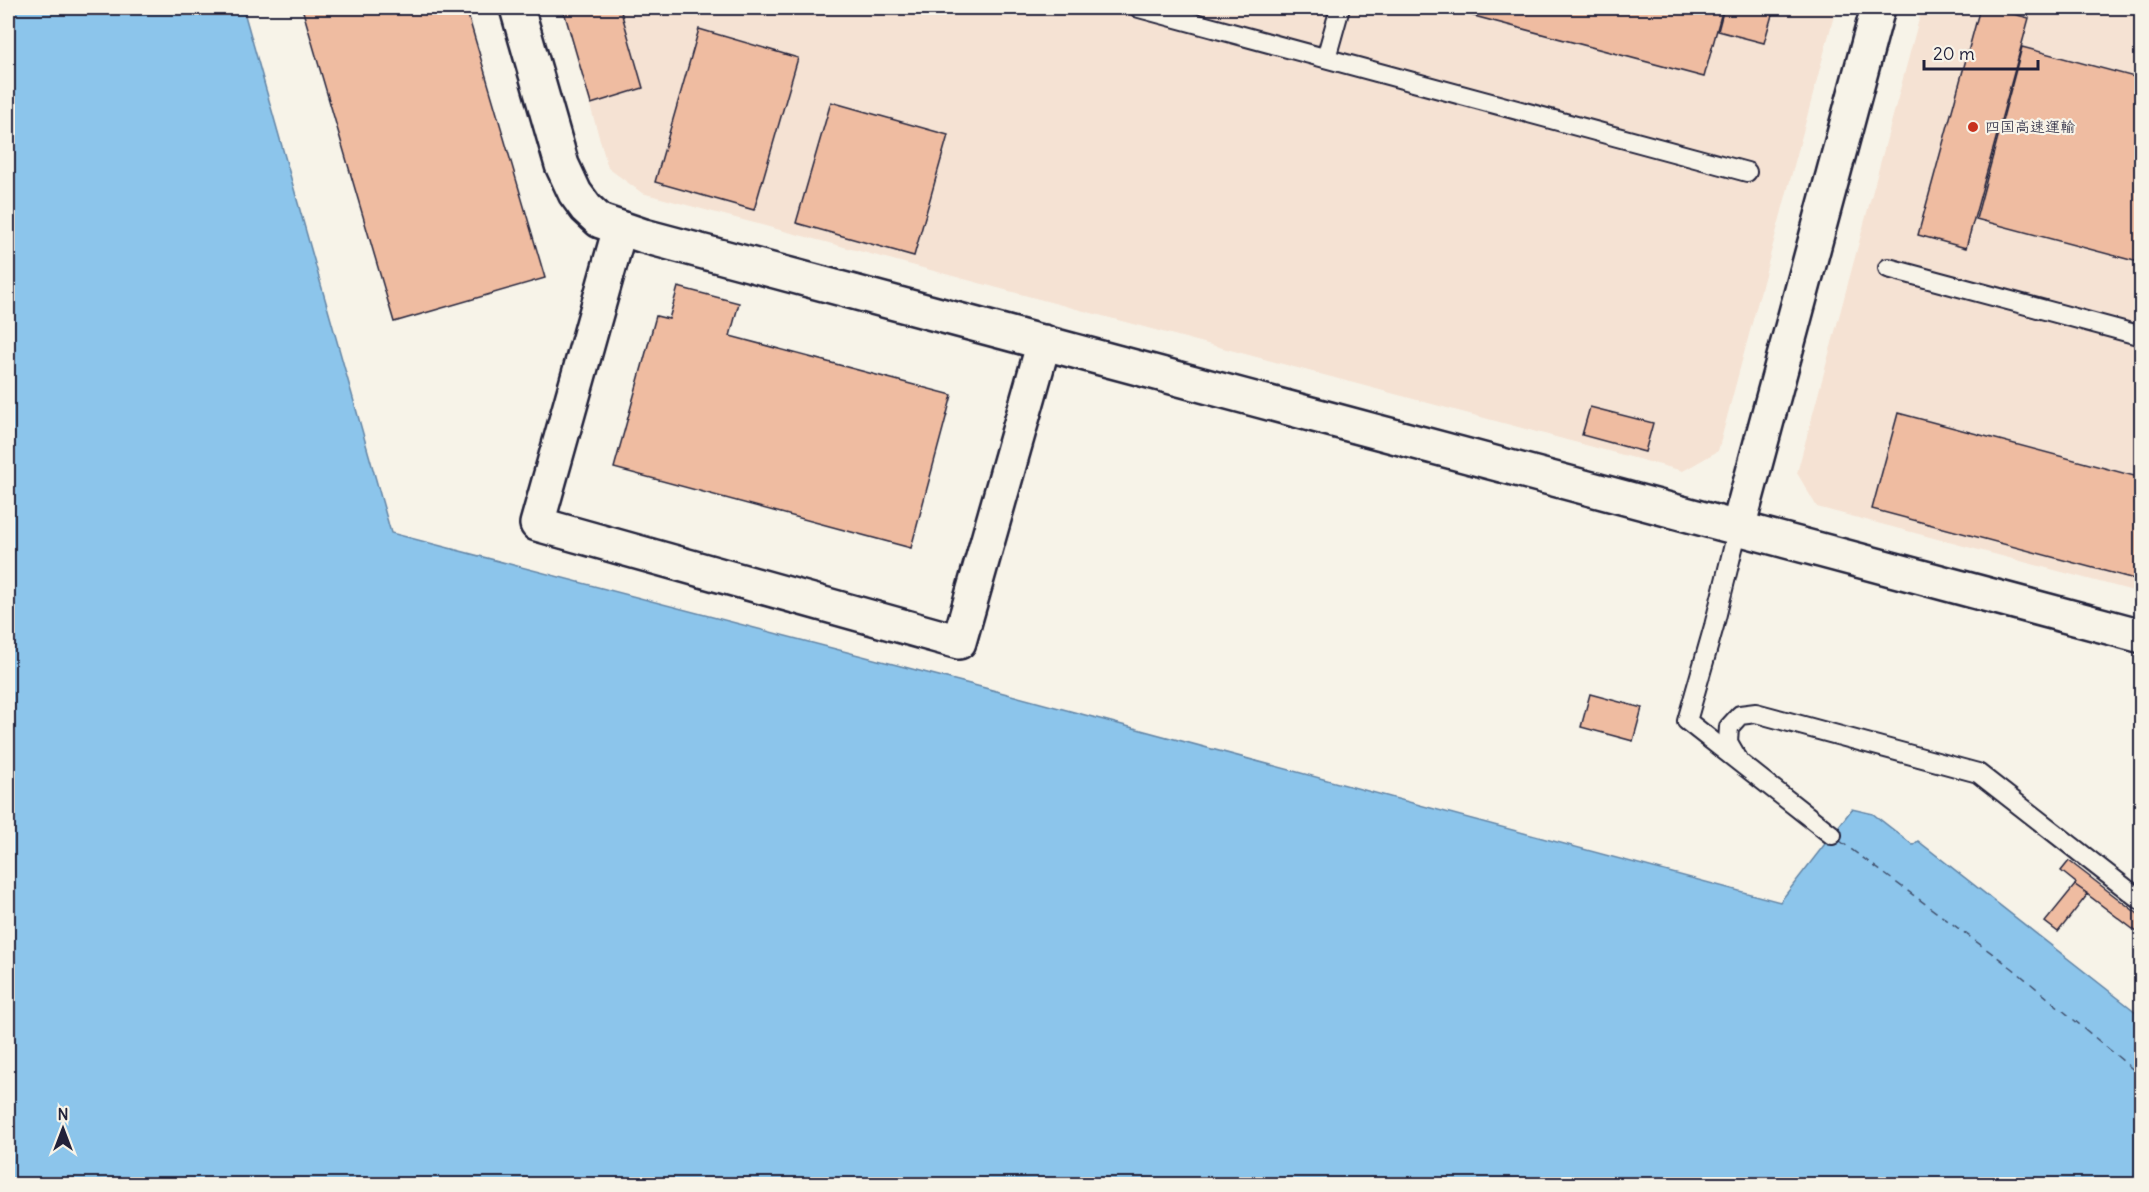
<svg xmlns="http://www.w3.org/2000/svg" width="2149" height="1192" viewBox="0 0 2149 1192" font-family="Delius,'Klee One',sans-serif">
	<rect width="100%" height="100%" fill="#f7f3e8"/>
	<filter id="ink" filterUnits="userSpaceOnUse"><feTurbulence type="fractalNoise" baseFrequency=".0167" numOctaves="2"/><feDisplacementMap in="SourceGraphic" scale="12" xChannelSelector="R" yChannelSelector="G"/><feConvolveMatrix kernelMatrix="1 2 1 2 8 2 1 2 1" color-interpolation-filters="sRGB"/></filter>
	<g filter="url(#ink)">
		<g fill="#f5e2d3">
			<path d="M562,8H1836L1718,451L1683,471L642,193L608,168Z"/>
			<path d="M1922,8H2141V593L1817,507L1797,473Z"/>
		</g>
		<path fill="#8cc5eb" stroke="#6284a5" stroke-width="1.5" d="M8,8H243L391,533L985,688L1780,902L1852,809L1873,814L1913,845L1918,841L2141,1016V1184H8Z"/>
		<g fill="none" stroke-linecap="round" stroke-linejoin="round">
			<path stroke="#425370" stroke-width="1.5" stroke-dasharray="8 6" stroke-linecap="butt" d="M1840,841L2012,968L2142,1077"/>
		</g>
		<g fill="#efbca1" stroke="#22223b" stroke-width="1.5">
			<path d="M302,8H466L545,278L394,322Z"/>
			<path d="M563,8H620L643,88L591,104Z"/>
			<path d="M1444,8H1723L1704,77Z"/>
			<path d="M1724,8H1774L1764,43L1718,31Z"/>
			<path d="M1980,8H1990L2029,18L1966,248L1918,235Z"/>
			<path d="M699,29L798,58L754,210L655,182Z"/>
			<path d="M2022,47L2142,79V263L1976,219Z"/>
			<path d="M831,102L948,135L914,256L796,223Z"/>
			<path d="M678,287L739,303L730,336L952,395L911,548L614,468L656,316L669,319Z"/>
			<path d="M1590,407L1653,423L1645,452L1582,435Z"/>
			<path d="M1898,413L2142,478V581L1872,509Z"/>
			<path d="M1590,694L1642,708L1633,741L1581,727Z"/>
			<path d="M2069,861L2142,917V936L2075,885L2076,883L2061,871Z"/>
			<path d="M2075,885L2088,894L2058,932L2045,922Z"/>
		</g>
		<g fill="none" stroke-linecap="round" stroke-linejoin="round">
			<defs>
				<g id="lane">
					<path d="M1139,8L1747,172"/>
					<path d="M1326,58L1340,8"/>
					<path d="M1888,268L2142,336"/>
					<path d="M1738,528L1714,626L1687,721L1832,835"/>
					<path d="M1739,761L1728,742L1729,727L1740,715L1756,713L1978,773L2142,901"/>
				</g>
				<path id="street" d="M620,228L537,524L959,642L1044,342"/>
				<g id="secondary">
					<path d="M517,8L562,165L575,193L586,208L600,221L644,236L2142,636"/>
					<path d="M1738,528L1878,8"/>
				</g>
			</defs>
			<use href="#lane" stroke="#22223b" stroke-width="22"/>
			<use href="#street" stroke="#22223b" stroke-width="38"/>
			<use href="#secondary" stroke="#22223b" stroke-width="38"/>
			<use href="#lane" stroke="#f7f3e8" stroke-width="18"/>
			<use href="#street" stroke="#f7f3e8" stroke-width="33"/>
			<use href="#secondary" stroke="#f7f3e8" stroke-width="33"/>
		</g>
	</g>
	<circle fill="#c8321e" stroke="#f7f3e8" stroke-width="2" cx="1973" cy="127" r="6"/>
	<g text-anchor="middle" stroke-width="4.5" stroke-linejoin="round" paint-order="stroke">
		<g font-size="15" fill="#22223b" stroke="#f7f3e8" text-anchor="start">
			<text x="1985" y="132">四国高速運輸</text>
		</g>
	</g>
	<rect width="2149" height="1192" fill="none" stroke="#f7f3e8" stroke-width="30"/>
	<rect x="15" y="15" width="2119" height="1162" fill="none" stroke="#22223b" stroke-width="2" filter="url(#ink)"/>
	<g transform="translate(63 1129)" stroke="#f7f3e8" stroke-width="4.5" paint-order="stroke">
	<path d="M0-4.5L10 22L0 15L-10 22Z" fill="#22223b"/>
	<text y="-9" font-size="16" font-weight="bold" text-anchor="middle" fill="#22223b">N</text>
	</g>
	<path d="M1924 60v9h114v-9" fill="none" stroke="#22223b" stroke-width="3"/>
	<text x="1933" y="60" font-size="18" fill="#22223b" stroke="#f7f3e8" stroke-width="4.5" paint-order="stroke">20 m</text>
</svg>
